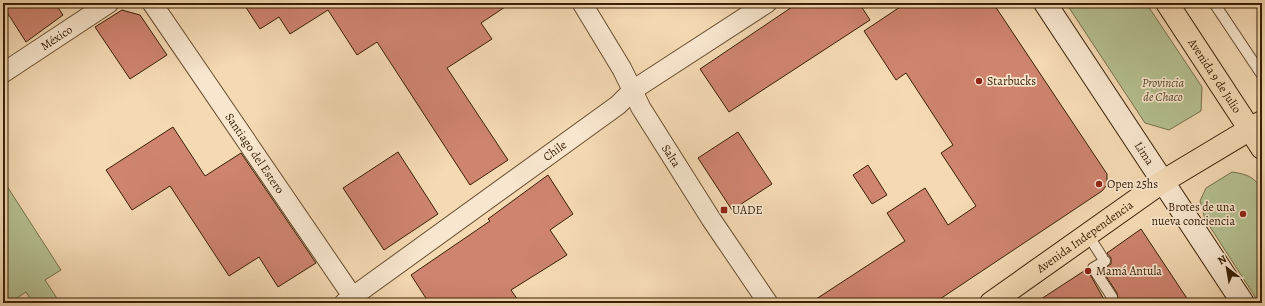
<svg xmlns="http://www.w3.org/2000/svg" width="1265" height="306" viewBox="0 0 1265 306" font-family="Alegreya,serif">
	<rect width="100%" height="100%" fill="#f4d9b3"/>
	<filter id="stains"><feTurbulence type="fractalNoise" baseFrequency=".005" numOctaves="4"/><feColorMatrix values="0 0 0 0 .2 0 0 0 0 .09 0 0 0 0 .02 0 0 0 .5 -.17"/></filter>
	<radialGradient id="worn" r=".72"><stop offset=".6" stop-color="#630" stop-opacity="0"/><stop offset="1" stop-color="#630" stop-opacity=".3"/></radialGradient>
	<g fill="#b5c091" stroke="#77704b">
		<path d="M1066,3H1146L1202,87L1201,111L1169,130L1145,123Z"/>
		<path d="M1232,172C1247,174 1254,177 1262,189V303H1259L1252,292L1205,219L1200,201L1206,188Z"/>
		<path d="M3,180L61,270L45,280L60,303H33L26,292L9,303H3Z"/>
	</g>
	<g fill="#ce846f" stroke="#392005">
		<path d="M3,3H55L63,15L26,42L3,6Z"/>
		<path d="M243,3H511L481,23L492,39L447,68L508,160L470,185L377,42L357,55L328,10L290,34L279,17L260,29Z"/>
		<path d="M798,3H859L870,20L729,112L700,69Z"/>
		<path d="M906,3H993L1107,174V185L1102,191L934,303H810L905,241L887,213L925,188L948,225L976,206L941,153L953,145L906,73L896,80L864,31Z"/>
		<path d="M122,10L140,15L167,55L130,79L95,27Z"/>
		<path d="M173,127L205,176L241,153L316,263L278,287L259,257L229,276L170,186L132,210L106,170Z"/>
		<path d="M738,132L772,184L732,210L698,158Z"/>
		<path d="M398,152L438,214L384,250L343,188Z"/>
		<path d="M868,165L887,195L872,204L853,175Z"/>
		<path d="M548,175L573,214L550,230L567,255L511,290L520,303H429L411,275L490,221L488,219Z"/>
		<path d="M1141,229L1190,303H1119L1117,293L1102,270L1111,264V258L1107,253Z"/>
		<path d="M1087,269L1106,303H1035Z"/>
	</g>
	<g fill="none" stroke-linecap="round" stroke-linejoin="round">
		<defs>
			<g id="lane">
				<path d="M1214,3L1262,75"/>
				<path d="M1088,235L1102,257"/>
				<path d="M1105,261L1093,268L1112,297L1113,303"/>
			</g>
			<g id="street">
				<path id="s1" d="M152,3L357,303"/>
				<path id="s2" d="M582,3L622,69L641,108L711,219L768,303"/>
				<path id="s3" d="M3,73L109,3"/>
				<path id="s4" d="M344,303L618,105L633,90L767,3"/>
			</g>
			<g id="secondary">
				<path id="s5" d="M1045,3L1243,303"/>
			</g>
			<g id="primary">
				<path id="s6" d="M991,303L1162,182L1262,122"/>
			</g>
			<g id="highway">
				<path id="s7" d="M1167,3L1262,148"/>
			</g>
		</defs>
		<use href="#lane" stroke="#684e30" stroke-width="12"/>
		<use href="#street" stroke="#684e30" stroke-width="21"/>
		<use href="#secondary" stroke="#392005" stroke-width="24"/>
		<use href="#primary" stroke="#392005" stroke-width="24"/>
		<use href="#highway" stroke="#392005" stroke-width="24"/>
		<use href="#lane" stroke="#f8e6ce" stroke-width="10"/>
		<use href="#street" stroke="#f8e6ce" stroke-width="19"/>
		<use href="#secondary" stroke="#f8e6ce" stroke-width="22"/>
		<use href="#primary" stroke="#f4d9b3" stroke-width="22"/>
		<use href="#highway" stroke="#f4d9b3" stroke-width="22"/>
	</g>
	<g fill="#8f2418" stroke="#f8e6ce" stroke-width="1.5">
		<circle cx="979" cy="81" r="4"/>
		<circle cx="1099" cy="184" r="4"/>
		<rect x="720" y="206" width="8" height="8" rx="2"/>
		<circle cx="1243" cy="214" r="4"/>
		<circle cx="1088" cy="271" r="4"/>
	</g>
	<g text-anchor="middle" stroke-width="3.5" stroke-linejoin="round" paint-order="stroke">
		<g font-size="12" fill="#392005" stroke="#f8e6ce">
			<text dy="4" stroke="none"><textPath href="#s3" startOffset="64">México</textPath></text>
			<text dy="4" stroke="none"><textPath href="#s7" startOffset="87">Avenida 9 de Julio</textPath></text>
			<text dy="4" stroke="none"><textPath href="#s4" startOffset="260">Chile</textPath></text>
			<text dy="4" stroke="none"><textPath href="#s1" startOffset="182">Santiago del Estero</textPath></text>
			<text dy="4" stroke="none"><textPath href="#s5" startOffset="180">Lima</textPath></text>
			<text dy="4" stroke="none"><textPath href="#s2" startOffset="177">Salta</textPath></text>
			<text dy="4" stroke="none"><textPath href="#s6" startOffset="115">Avenida Independencia</textPath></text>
		</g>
		<g font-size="12" fill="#392005" stroke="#f8e6ce" text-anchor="start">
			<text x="987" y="85">Starbucks</text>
			<text x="1107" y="188">Open 25hs</text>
			<text x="1235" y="211" text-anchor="end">Brotes de una<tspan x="1235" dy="14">nueva conciencia</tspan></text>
			<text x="732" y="214">UADE</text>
			<text x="1096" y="275">Mamá Antula</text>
		</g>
		<g font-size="12" font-style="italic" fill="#584828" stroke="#f8e6ce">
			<text x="1163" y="87">Provincia<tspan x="1163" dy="14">de Chaco</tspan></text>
		</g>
	</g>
	<rect width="1265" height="306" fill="none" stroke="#f4d9b3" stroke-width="16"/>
	<rect x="4" y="4" width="1257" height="298" fill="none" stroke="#392005" stroke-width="2"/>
	<rect x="8" y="8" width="1249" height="290" fill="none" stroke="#392005"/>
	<g transform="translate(1227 268) rotate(329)" stroke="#f8e6ce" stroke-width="3" paint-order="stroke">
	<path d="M0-3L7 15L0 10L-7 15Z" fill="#392005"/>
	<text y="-6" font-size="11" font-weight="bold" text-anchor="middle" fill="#392005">N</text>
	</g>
	<rect width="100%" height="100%" filter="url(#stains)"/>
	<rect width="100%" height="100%" fill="url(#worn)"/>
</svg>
